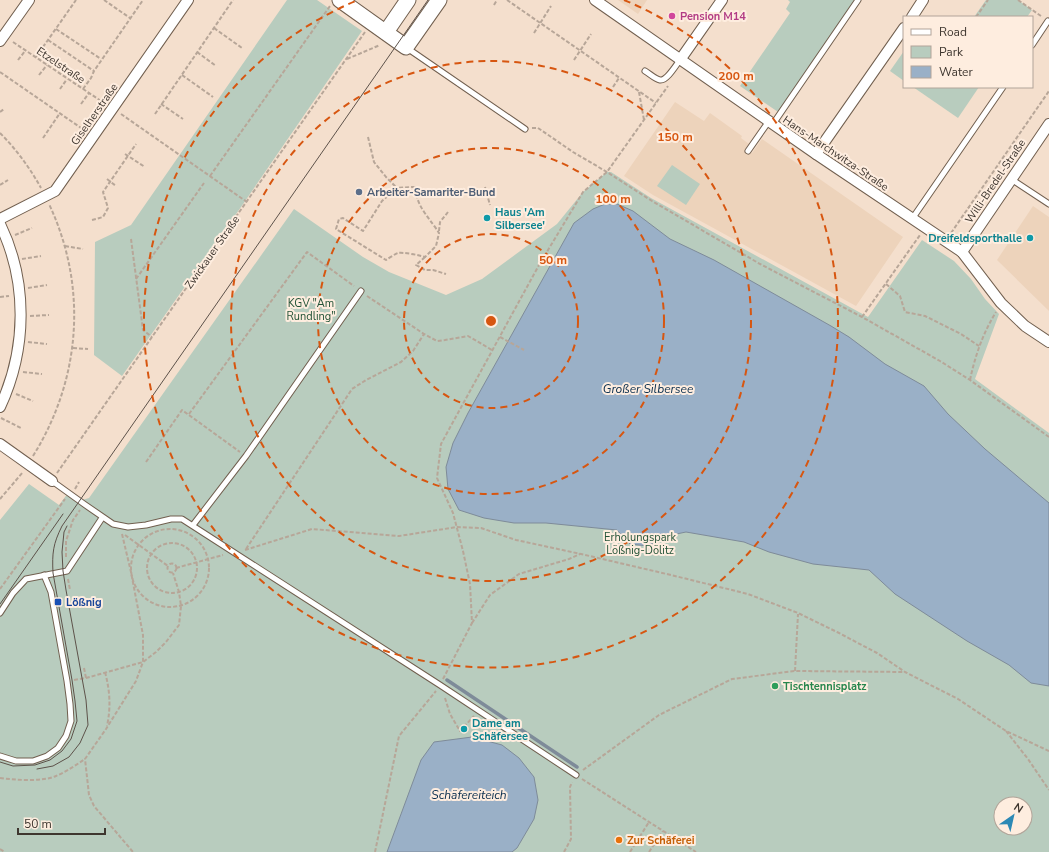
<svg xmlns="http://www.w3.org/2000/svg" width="1049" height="852" viewBox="0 0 1049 852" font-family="'Nunito Sans',sans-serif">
	<rect width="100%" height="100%" fill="#f4dfcd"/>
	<g fill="#edd3bb">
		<path d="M618,0H647L638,14Z"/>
		<path d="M675,102L704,121L710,113L742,136L741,138L749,144L745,149L752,153L762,139L903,237L856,306L653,195L624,176Z"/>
		<path d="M1033,206L1049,217V311L997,260Z"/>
	</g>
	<g fill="#b8ccbe" fill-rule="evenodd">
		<path d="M287,0H317L362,31L241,207L122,376L94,355L95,242L131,225Z"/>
		<path d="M788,0H858L781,114L740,86L790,13L786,9L790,2Z"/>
		<path d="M986,0H1018L1032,10L1027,17H974Z"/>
		<path d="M904,51V81L890,71Z"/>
		<path d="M913,87H979L958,118Z"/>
		<path d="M672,165L700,184L686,205L657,186Z"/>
		<path d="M607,172H611L651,198L868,317L922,240L954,261L971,279L985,299L999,314L975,379L1049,433V852H0V520L29,484L59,505L68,493L79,501L89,498L294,209L363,257L389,272L446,295L482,279L557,224L583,192ZM1001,804H1025V828H1001Z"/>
	</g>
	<g fill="#9ab0c7" stroke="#7e8b99">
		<path d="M605,204H617L633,211L670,239L714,260L831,326L849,337L885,364L924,386L948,414L985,449L1049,503V686L1031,683L1009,665L967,641L895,594L869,570L813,564L769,552L744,542L686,532L662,537L648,546L630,544L617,530L546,523H514L484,518L459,510L448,489L446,467L453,443L468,413L574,223L593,209Z"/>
		<path d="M472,737L502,745L519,758L534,777L538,800L534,819L517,848L512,852H387L421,760L434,742Z"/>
	</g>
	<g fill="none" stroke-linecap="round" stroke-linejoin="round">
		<path stroke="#7e8b99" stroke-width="3.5" d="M447,680L577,767"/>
		<defs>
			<g id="lane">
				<path d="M1032,45L1048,21"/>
				<path d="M407,48L525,129"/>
				<path d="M645,71C650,74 655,79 660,80C667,81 676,65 680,60"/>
				<path d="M773,124L858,0"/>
				<path d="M748,151L769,121"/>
				<path d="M1011,179L1049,204"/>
				<path d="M912,219L1003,87"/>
				<path d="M52,481L84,504L113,524L128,527L146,525L171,519H182L440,685L576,775"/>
				<path d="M193,525L246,456L361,291"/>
				<path d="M0,613L13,593L26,579L67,571L102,518"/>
				<path d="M0,756L16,761H33L47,756L58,748L66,736L71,721L70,704L67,681L51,592L44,575"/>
			</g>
			<g id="street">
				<path d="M595,0L816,154L962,252L1001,303L1025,326L1049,342"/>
				<path d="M912,17L923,0"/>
				<path d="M0,41L29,0"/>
				<path d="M680,60L722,0"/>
				<path d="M816,154L904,28"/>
				<path d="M0,219L55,191L188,0"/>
				<path d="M0,224C28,282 27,349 0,407"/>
				<path d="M962,252L1049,124"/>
				<path d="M0,444L52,481"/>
			</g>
			<g id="secondary">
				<path d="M340,0L406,47L439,0"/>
				<path d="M386,32L408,0"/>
			</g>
		</defs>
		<use href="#lane" stroke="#715f4f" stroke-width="7"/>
		<use href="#street" stroke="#715f4f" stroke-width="12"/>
		<use href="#secondary" stroke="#715f4f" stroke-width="17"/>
		<g stroke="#b7a698" stroke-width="2" stroke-dasharray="4 2" stroke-linecap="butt">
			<path d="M104,0L130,18"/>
			<path d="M507,0L656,103"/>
			<path d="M1018,0L1041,16"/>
			<path d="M494,5L497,0"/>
			<path d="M976,17L988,0"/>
			<path d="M214,28L242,48"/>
			<path d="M56,29L101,59"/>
			<path d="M534,33L551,6"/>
			<path d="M48,40L94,71"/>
			<path d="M13,42L104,103"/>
			<path d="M197,52L216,66"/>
			<path d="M36,57L76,0"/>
			<path d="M347,59L380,45"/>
			<path d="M18,60L25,51"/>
			<path d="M574,60L591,34"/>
			<path d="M0,72L84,130"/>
			<path d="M39,75L47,65"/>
			<path d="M182,75L213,97"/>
			<path d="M613,87L619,78"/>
			<path d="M60,89L67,79"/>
			<path d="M83,89L91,78L94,71L143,0"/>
			<path d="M639,92L644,120"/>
			<path d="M81,104L89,93"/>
			<path d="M161,104L183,119"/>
			<path d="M0,112L4,109"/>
			<path d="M121,114L247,202"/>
			<path d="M155,114L233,0"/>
			<path d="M532,128H538L573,152L607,172L652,201L760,264L862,317L940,361L970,380L1049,437"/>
			<path d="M0,133C16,149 30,168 41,188"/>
			<path d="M368,137L374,162L386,177L397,188"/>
			<path d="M43,138L60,113"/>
			<path d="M125,154L145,167"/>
			<path d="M210,176L330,6"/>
			<path d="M107,179L116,186"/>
			<path d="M0,185L8,180"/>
			<path d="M413,187L419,189C418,191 417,193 417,195C417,206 433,223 439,233L436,246L425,257C419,255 403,252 398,253C395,254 389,258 386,260L336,229L339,219L343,218L363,231L382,201L397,188Z"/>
			<path d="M485,187L490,205"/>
			<path d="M968,207L977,213"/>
			<path d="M92,220L103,217L108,208L103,192L136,144"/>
			<path d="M439,231L440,222L448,212"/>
			<path d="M951,233L1049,91"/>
			<path d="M15,235L32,228"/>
			<path d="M131,239L143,330L152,337"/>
			<path d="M65,246L83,249"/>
			<path d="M425,257L416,265L425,270H433L446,274"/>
			<path d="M22,259L41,256"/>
			<path d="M136,279L204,183"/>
			<path d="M886,284L900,296L905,312L925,316L961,334L979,346"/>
			<path d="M28,288L47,285"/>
			<path d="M367,296L424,334L437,341L445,340L468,336L492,350"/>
			<path d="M0,297L9,296"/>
			<path d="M30,316L49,315"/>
			<path d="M862,317L920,235"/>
			<path d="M500,337L524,350"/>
			<path d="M28,342L47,344"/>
			<path d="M73,348L88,349"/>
			<path d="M23,372L42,374"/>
			<path d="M970,380C975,356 983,333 996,312"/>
			<path d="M16,394L33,401"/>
			<path d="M189,414L307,252L354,286"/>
			<path d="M1,418L21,428"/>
			<path d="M33,456C81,379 88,287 49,204"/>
			<path d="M146,462L182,410L240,452"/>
			<path d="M57,473L365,32"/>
			<path d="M75,489L79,482"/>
			<path d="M0,499L23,472"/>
			<circle cx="170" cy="568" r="39"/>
			<path d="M122,534L131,572L143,635V662L136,681L106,729L85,759L89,795L94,806L133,852"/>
			<path d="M125,535L168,566"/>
			<circle cx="172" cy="568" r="25"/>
			<path d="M246,549L352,389L366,380L401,362L413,351L424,334"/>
			<path d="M245,550L312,529L399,536L457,527L481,528L516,540L581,554L671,575L748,594L798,613L837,632L877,653L905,672L958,699L1006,731L1049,751"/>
			<path d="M66,557V541L73,520L80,510"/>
			<circle cx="172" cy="568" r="4.5"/>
			<path d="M176,568L223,555"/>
			<path d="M68,579L70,590"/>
			<path d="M0,589L65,499"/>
			<path d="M472,623L490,595L519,574L569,559L580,554"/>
			<path d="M84,668L86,678"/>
			<path d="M795,671L798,614"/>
			<path d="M105,672C110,691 111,707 107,726"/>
			<path d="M443,679L472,623L470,584L463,551L453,513L437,478L441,444L539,265L583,192L607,172L668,86"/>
			<path d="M74,680L86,678L143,662L156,652L166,642L179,625L181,606L179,592L173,573"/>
			<path d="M445,698L450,714L460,731L474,716"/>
			<path d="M1006,731L1028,759L1049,790"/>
			<path d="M583,770L659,715L732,679L795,671L904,672"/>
			<path d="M0,778C15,780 42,782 56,776C66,772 76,765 85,759"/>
			<path d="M582,779L696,852"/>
			<path d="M0,849L5,852"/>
			<path d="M375,852L399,736L436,691"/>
			<path d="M564,852L571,839L570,787L572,782"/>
			<path d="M630,852L649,822"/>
			<path d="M649,852L663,831"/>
		</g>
		<use href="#lane" stroke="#fff" stroke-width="5"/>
		<use href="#street" stroke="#fff" stroke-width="10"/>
		<use href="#secondary" stroke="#fff" stroke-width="15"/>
		<g stroke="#5d524a" stroke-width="1">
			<path d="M0,604L63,514"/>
			<path d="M0,762L13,766L35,765L50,760L62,751L71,739L77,721L75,701L72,680L53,573C52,553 53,544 62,526L428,0"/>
			<path d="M37,769L53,766L69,757L80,743L88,725L86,700L66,590L63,571L62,552L64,532L67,526"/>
		</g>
	</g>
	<g fill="none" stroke="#d75610" stroke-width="2" stroke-dasharray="7 5">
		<circle cx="491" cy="321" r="87"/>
		<circle cx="491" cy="321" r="173"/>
		<circle cx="491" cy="321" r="260"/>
		<path d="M624 0A347 347 0 1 1 358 0"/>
	</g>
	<circle fill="#d1479c" stroke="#feeddf" stroke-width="1.5" cx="672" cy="16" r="4"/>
	<circle fill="#5c6f8a" stroke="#feeddf" stroke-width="1.5" cx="359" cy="192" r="4"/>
	<g fill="#0f9aa8" stroke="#feeddf" stroke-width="1.5">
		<circle cx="487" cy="218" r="4"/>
		<circle cx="1030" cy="238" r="4"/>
		<circle cx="464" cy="729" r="4"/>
	</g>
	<rect fill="#1a4fb4" stroke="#feeddf" stroke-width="1.5" x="54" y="598" width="8" height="8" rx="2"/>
	<circle fill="#2e9e5b" stroke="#feeddf" stroke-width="1.5" cx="775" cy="686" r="4"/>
	<circle fill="#e8710a" stroke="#feeddf" stroke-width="1.5" cx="619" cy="840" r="4"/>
	<g text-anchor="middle" stroke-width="4" stroke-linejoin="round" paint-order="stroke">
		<g font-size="11" font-weight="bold" fill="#b23c85" stroke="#feeddf" text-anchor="start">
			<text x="680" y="20">Pension M14</text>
		</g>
		<g font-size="11" fill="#3e362f" stroke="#feeddf">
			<text transform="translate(61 65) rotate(34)" y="4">Etzelstraße</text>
			<text transform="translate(94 114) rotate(-55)" y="4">Giselherstraße</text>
			<text transform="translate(836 153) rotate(34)" y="4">Hans-Marchwitza-Straße</text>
			<text transform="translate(995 181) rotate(-56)" y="4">Willi-Bredel-Straße</text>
			<text transform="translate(212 252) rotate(-55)" y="4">Zwickauer Straße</text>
		</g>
		<g font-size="11" font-weight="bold" fill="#4e5e75" stroke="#feeddf" text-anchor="start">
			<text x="367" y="196">Arbeiter-Samariter-Bund</text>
		</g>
		<g font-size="11" font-weight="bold" fill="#0d838f" stroke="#feeddf" text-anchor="start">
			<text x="495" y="216">Haus 'Am<tspan x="495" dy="13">Silbersee'</tspan></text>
			<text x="1022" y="242" text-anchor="end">Dreifeldsporthalle</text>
			<text x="472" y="727">Dame am<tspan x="472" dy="13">Schäfersee</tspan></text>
		</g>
		<g font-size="11" fill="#225236" stroke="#feeddf">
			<text x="311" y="307">KGV "Am<tspan x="311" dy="13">Rundling"</tspan></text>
			<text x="640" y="541">Erholungspark<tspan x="640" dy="13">Lößnig-Dölitz</tspan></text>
		</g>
		<g font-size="11" font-weight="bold" fill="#164399" stroke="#feeddf" text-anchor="start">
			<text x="66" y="606">Lößnig</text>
		</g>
		<g font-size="11" font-weight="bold" fill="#27864d" stroke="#feeddf" text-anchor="start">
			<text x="783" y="690">Tischtennisplatz</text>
		</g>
		<g font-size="11" font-weight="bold" fill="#c56008" stroke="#feeddf" text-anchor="start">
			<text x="627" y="844">Zur Schäferei</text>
		</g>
		<g font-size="12" font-style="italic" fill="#092e4e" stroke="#feeddf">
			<text x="648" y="393">Großer Silbersee</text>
			<text x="469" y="799">Schäfereiteich</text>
		</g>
	</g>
	<circle cx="491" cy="321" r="6" fill="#d75610" stroke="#feeddf" stroke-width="2"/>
	<g font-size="12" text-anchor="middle" font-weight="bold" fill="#d75610" stroke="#feeddf" stroke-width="4" stroke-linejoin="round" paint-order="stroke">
		<text x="736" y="80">200 m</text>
		<text x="675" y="141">150 m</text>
		<text x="613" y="203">100 m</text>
		<text x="553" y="264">50 m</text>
	</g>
	<rect x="903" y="16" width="130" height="72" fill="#feeddf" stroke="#b1a499"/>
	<rect x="911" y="29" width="20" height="6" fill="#ffffff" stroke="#b1a499"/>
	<text x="939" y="36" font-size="12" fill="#3e362f">Road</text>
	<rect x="911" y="46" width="20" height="12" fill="#b8ccbe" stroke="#b1a499"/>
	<text x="939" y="56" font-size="12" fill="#3e362f">Park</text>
	<rect x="911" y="66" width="20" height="12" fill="#9ab0c7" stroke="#b1a499"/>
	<text x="939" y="76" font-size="12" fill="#3e362f">Water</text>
	<g transform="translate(1013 816) rotate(34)"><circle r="19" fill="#feeddf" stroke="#b1a499"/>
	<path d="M0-3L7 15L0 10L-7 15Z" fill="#2c89b5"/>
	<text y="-6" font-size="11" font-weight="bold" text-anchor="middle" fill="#3e362f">N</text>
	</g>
	<path d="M18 828v6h87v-6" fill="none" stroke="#3e362f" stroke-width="2"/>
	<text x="24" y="828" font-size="12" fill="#3e362f" stroke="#feeddf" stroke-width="3" paint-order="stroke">50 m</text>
</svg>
